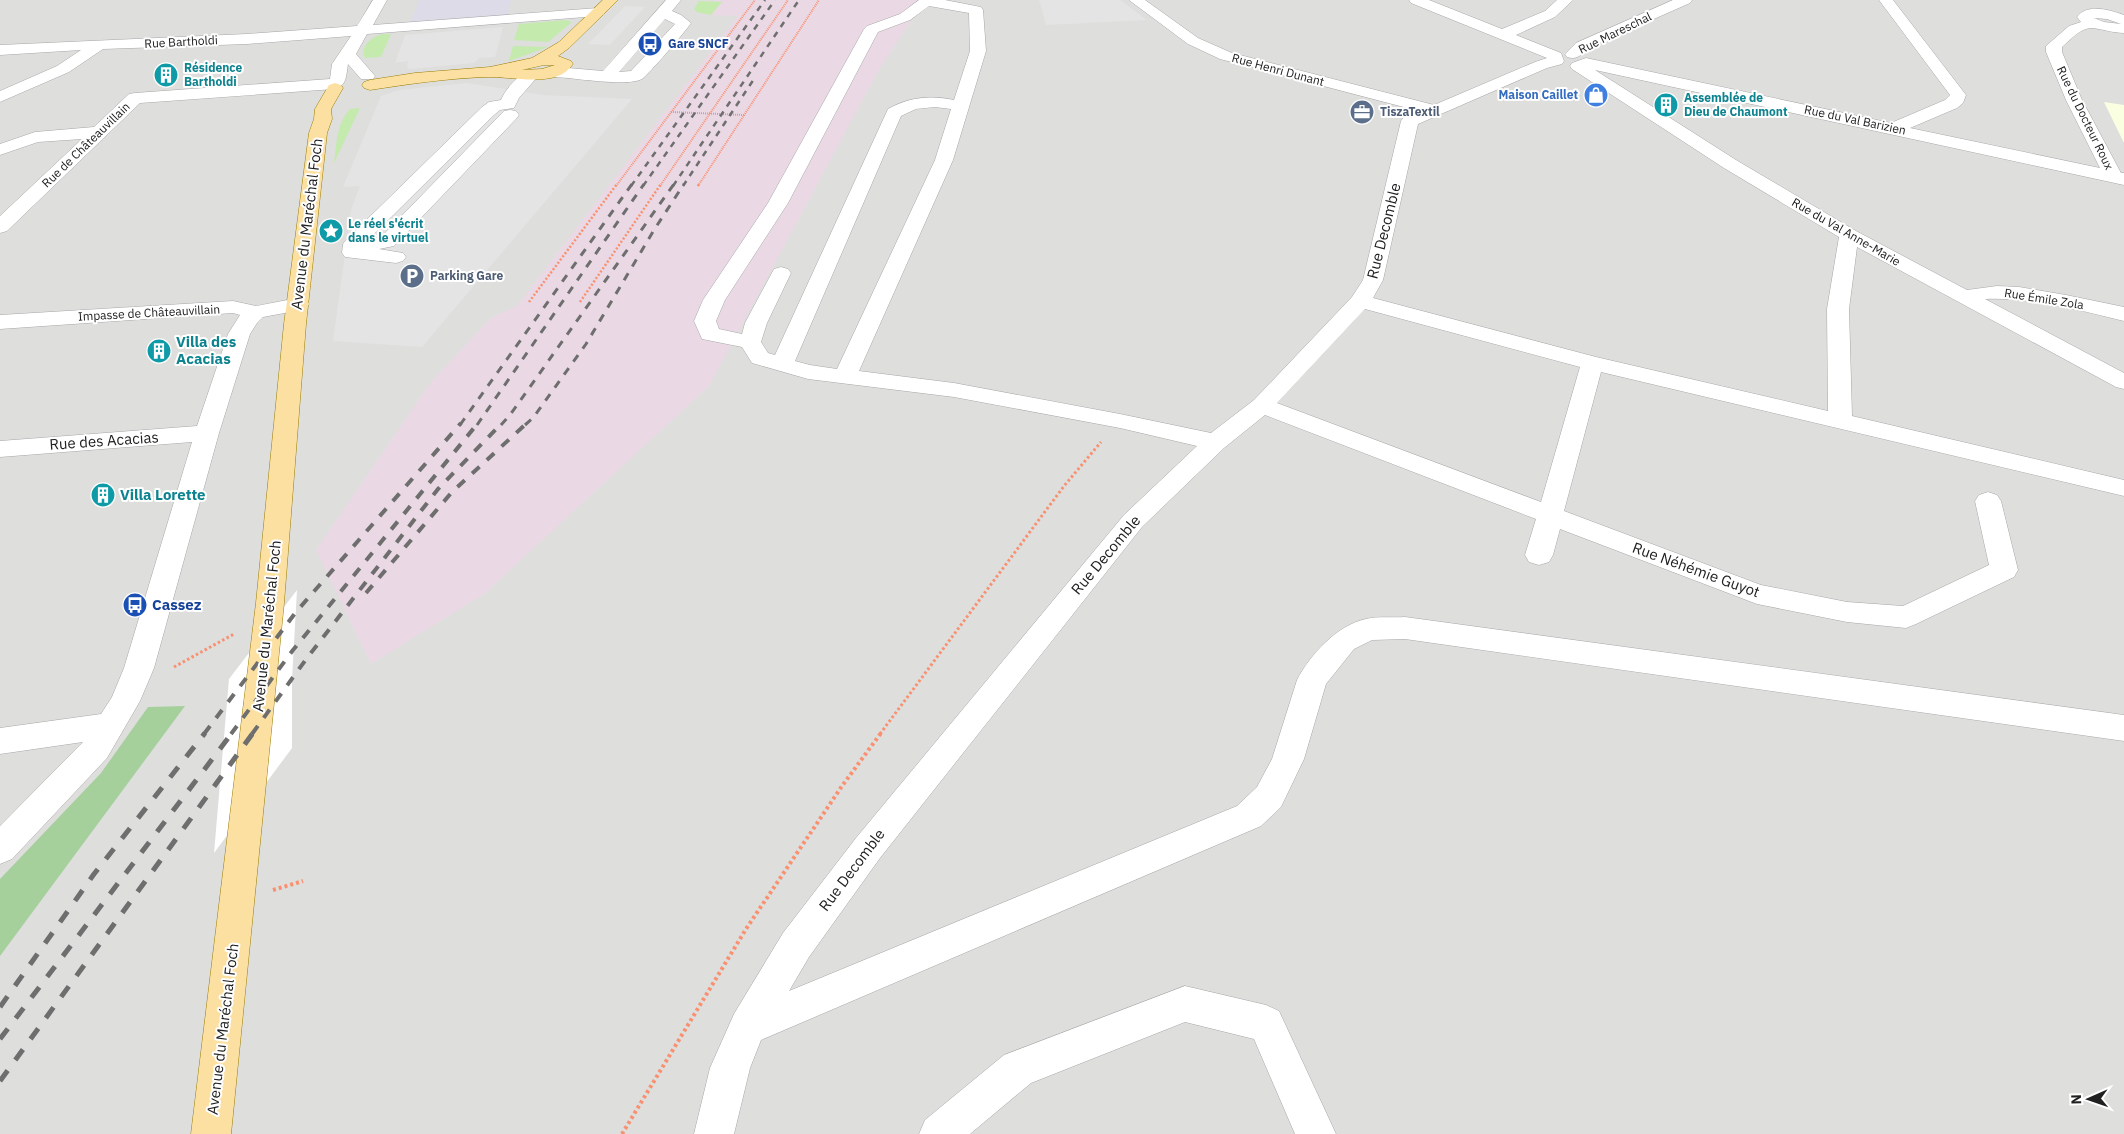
<svg xmlns="http://www.w3.org/2000/svg" width="2124" height="1134" viewBox="0 0 2124 1134" font-family="'IBM Plex Sans',sans-serif">
	<rect width="100%" height="100%" fill="#f1efe7"/>
	<rect fill="#dededd" x="0" y="0" width="2124" height="1134"/>
	<path fill="#ead9e4" d="M702,0H924L877,73L709,386L484,594L371,664L316,550L431,382L491,318L517,306L738,16L711,15L722,1Z"/>
	<path fill="#fbffe2" d="M2104,102L2124,105V143Z"/>
	<g fill="#c4eaae">
		<path d="M699,1L722,2L711,15L697,12L694,9Z"/>
		<path d="M565,20L572,22L548,42L514,40L519,24Z"/>
		<path d="M382,34H391L381,57L365,58C359,46 372,37 382,34Z"/>
		<path d="M513,46L548,47L509,61Z"/>
		<path d="M360,108L334,163C337,143 336,125 350,109Z"/>
	</g>
	<path fill="#a5d09c" d="M185,706L0,956V879L101,773L148,707Z"/>
	<g fill="#e4e4e4">
		<path d="M1039,0H1120L1147,20L1046,25Z"/>
		<path d="M625,6L645,7L610,45L588,44Z"/>
		<path d="M503,27L495,57L479,58L474,63L410,69L407,68L408,61L395,63L405,35Z"/>
		<path d="M467,83L544,95L632,99L422,347L333,341L351,210L360,186L343,187L381,96L399,90Z"/>
	</g>
	<path fill="#dddbe7" d="M419,0H511L508,15L410,24Z"/>
	<path fill="#fff" d="M297,590L292,679V748L214,853L229,679Z"/>
	<g fill="none" stroke-linecap="round" stroke-linejoin="round">
		<defs>
			<g id="minor">
				<path d="M373,0H387L373,25L598,8L603,9L605,12L603,15L598,16L367,34L356,54L375,76L373,79H361L348,64C346,76 347,86 334,89L140,103L7,231L0,233V216L82,139L38,142L0,155V144L35,132L94,127L129,94L135,93L330,79L332,64L351,36L247,44L103,49L69,72L0,102V91L57,66L81,50L0,55V45L247,34L357,26Z"/>
				<path d="M666,0H681L672,11L681,15L691,23C686,31 648,75 642,79C627,87 575,78 556,77L550,75L548,72L550,69L556,67L603,71ZM665,19L675,24L631,71L619,72Z"/>
				<path d="M919,0H945L981,7L983,10L986,51L953,160L859,371L954,383L1120,414L1211,433L1254,400L1352,297L1363,280L1401,121L1404,117L1419,111L1220,59L1188,44L1129,0H1145L1198,38L1232,53L1434,105L1535,62L1547,58L1411,3L1409,0H1429L1502,29L1545,11L1557,0H1573L1555,17L1516,35L1561,53L1564,61L1562,64L1547,68L1418,124L1383,280L1373,298L1596,357L1828,411L1827,309L1839,237L1724,168L1572,69L1570,66L1572,63L1586,58L1891,123L1945,100L1950,95L1879,0H1893L1966,95L1963,103L1957,108L1910,128L2100,168L2066,100L2046,52V46L2069,26L2081,22L2077,17C2087,3 2110,10 2124,15V33C2113,33 2103,29 2092,28C2080,28 2070,40 2062,47V52L2082,100L2121,173H2124V185L1595,70L1736,160L1856,231L1967,290L1997,286L2019,287L2066,295L2124,307V321C2079,310 2032,297 1985,299L2124,373V389L2116,387L1857,247L1849,309L1852,416L2124,480V496L1601,372L1564,511L1761,585L1847,602L1903,606L1989,565L1975,501L1979,495L1988,492L1997,495L2001,501L2018,570L2014,577L1916,624L1906,628L1847,622L1757,604L1560,529L1553,555L1549,562L1539,565L1529,562L1525,555L1536,519L1265,415L1224,448L1142,527L880,858L809,957L789,991L1237,806L1257,787L1272,759L1297,680C1310,655 1337,625 1366,619C1378,616 1392,618 1405,617L2124,715V741L1405,639L1372,640L1354,649L1326,684L1304,759L1281,807L1261,826L761,1040L750,1068L734,1134H694L710,1068L734,1014L783,933L856,838L1124,515L1197,446L1120,428L954,397L808,379L752,363L742,347L702,339L694,321L703,300L768,203L864,29L867,26L900,14ZM929,6L969,13L970,51L954,100C931,95 909,97 888,109L775,355L768,353L761,342L767,323L791,273L788,269L781,267L774,269L745,323L742,334L719,329L716,321L725,300L788,203L878,32L910,20ZM2094,18L2107,19L2121,24L2104,22ZM935,107L951,109L935,160L837,369L810,365L795,361L901,116L916,109ZM1365,309L1580,367L1541,502L1277,403Z"/>
				<path d="M1673,0H1692L1690,3L1586,49C1580,56 1577,60 1567,57L1565,54L1576,43Z"/>
				<path d="M531,70L537,72L539,75L519,98L514,108L500,110L494,115L370,238L381,237L504,111L510,110L516,111L519,115L516,119L394,246L379,249L403,253L406,257L403,261L396,263L345,257L342,253L343,244L346,240L482,107L489,102L501,100C505,89 520,73 531,70Z"/>
				<path d="M298,298L306,299L309,304L306,309L263,317L257,323L250,334L219,433L154,668L140,701L107,758L12,859L0,864V826L83,742L0,754V728L101,714L112,697L124,668L192,442L0,457V441L197,426L228,334L240,315L233,313L0,329V315L233,301L256,306Z"/>
				<path d="M1185,986L1266,1005L1279,1011L1336,1134H1295L1254,1039L1185,1022L1031,1083L970,1134H919L925,1120L1004,1055Z"/>
			</g>
			<g id="major">
				<path d="M603,0H618L569,48L558,56L571,61L573,64C567,72 561,76 551,78C530,82 510,77 489,77C449,78 409,84 370,90L364,88L362,85L364,82L370,80L415,73L490,67L532,58L559,42ZM544,65H555L542,69L522,70Z"/>
				<path d="M335,83L341,85L343,88L331,109L332,119L327,133L306,324L284,603L231,1134H191L256,603L284,324L309,133L314,119L315,109L329,85Z"/>
			</g>
		</defs>
		<use href="#minor" stroke="#a7a7a7" stroke-width="1"/>
		<use href="#major" stroke="#9b7d01" stroke-width="1"/>
		<g stroke="#f99070" stroke-width="2" stroke-dasharray="1 1" stroke-linecap="butt">
			<path d="M671,112L744,115"/>
			<path d="M616,186L755,0"/>
			<path d="M660,186L788,0"/>
			<path d="M698,186L819,0"/>
		</g>
		<g stroke="#f99070" stroke-width="2.5" stroke-dasharray="2 2" stroke-linecap="butt">
			<path d="M698,186L699,184"/>
			<path d="M529,302L617,184"/>
			<path d="M580,302L661,184"/>
		</g>
		<g stroke="#f99070" stroke-width="3" stroke-dasharray="2.5 2.5" stroke-linecap="butt">
			<path d="M174,667L234,634"/>
			<path d="M880,734L1064,486L1101,442"/>
		</g>
		<g stroke="#f99070" stroke-width="4" stroke-dasharray="3 3" stroke-linecap="butt">
			<path d="M273,890L303,881"/>
			<path d="M622,1134L746,929L842,786L881,733"/>
		</g>
		<use href="#minor" fill="#fff" fill-rule="evenodd"/>
		<use href="#major" fill="#fbe0a2" fill-rule="evenodd"/>
		<g stroke="#6e6e6e" stroke-width="2.5" stroke-dasharray="6 6" stroke-linecap="butt">
			<path d="M631,186L765,0"/>
			<path d="M643,186L775,0"/>
			<path d="M673,186L799,0"/>
			<path d="M683,186L754,79"/>
		</g>
		<g stroke="#6e6e6e" stroke-width="3" stroke-dasharray="8 8" stroke-linecap="butt">
			<path d="M460,425L632,184"/>
			<path d="M477,425L644,184"/>
			<path d="M501,425L510,415L674,184"/>
			<path d="M525,425L533,418L586,344L654,230L684,184"/>
		</g>
		<g stroke="#6e6e6e" stroke-width="4" stroke-dasharray="10 10" stroke-linecap="butt">
			<path d="M366,593L452,492L527,423"/>
			<path d="M204,734L296,612L461,423"/>
			<path d="M231,734L293,650L478,423"/>
			<path d="M252,734L307,658L438,489L502,423"/>
		</g>
		<g stroke="#6e6e6e" stroke-width="5" stroke-dasharray="13 13" stroke-linecap="butt">
			<path d="M0,1007L94,874L205,733"/>
			<path d="M0,1039L232,733"/>
			<path d="M0,1081L253,733"/>
		</g>
	</g>
	<defs>
		<symbol id="bus-disc" viewBox="-11 -11 22 22"><circle r="9.5" fill="#1a4fb4" stroke="#fff"/><path d="M-5-6H5V4H4V6H2V4H-2V6H-4V4H-5ZM-3.5-4V0h7V-4ZM-3.5 1.2v1.5H-2V1.2ZM2 1.2v1.5H3.5V1.2Z" fill="#fff"/></symbol>
		<symbol id="building-disc" viewBox="-11 -11 22 22"><circle r="9.5" fill="#0f9aa8" stroke="#fff"/><path d="M-4-6H4V6H1V3H-1V6H-4ZM-2.5-4.3h1.7v1.8h-1.7ZM.8-4.3h1.7v1.8H.8ZM-2.5-1h1.7V.8h-1.7ZM.8-1h1.7V.8H.8Z" fill="#fff"/></symbol>
		<symbol id="shop-disc" viewBox="-11 -11 22 22"><circle r="9.5" fill="#3f7fe0" stroke="#fff"/><path d="M-5-2.5h2.3a2.7 3.5 0 0 1 5.4 0H5L5.5 6h-11ZM-1.5-2.5h3a1.5 2.3 0 0 0-3 0Z" fill="#fff"/></symbol>
		<symbol id="office-disc" viewBox="-11 -11 22 22"><circle r="9.5" fill="#5c6f8a" stroke="#fff"/><path d="M-6-3h4V-5.5h4V-3h4V5H-6ZM-1-4.5V-3h2v-1.5ZM-6 0V1H6V0Z" fill="#fff"/></symbol>
		<symbol id="sight-disc" viewBox="-11 -11 22 22"><circle r="9.5" fill="#0f9aa8" stroke="#fff"/><path d="M0-6L1.8-2.2L6-1.7L2.9 1.2L3.7 5.4L0 3.3L-3.7 5.4L-2.9 1.2L-6-1.7L-1.8-2.2Z" fill="#fff"/></symbol>
		<symbol id="parking-disc" viewBox="-11 -11 22 22"><circle r="9.5" fill="#5c6f8a" stroke="#fff"/><path d="M-3.5-5.5H1a3.5 3.5 0 0 1 0 7H-1V5.5H-3.5ZM-1-3.4V-.6H.8a1.4 1.4 0 0 0 0-2.8Z" fill="#fff"/></symbol>
	</defs>
	<g fill-rule="evenodd">
		<use href="#bus-disc" x="636" y="30" width="28" height="28"/>
		<use href="#building-disc" x="152" y="61" width="28" height="28"/>
		<use href="#shop-disc" x="1582" y="81" width="28" height="28"/>
		<use href="#building-disc" x="1652" y="91" width="28" height="28"/>
		<use href="#office-disc" x="1348" y="98" width="28" height="28"/>
		<use href="#sight-disc" x="317" y="217" width="28" height="28"/>
		<use href="#parking-disc" x="398" y="262" width="28" height="28"/>
		<use href="#building-disc" x="145" y="337" width="28" height="28"/>
		<use href="#building-disc" x="89" y="481" width="28" height="28"/>
		<use href="#bus-disc" x="121" y="591" width="28" height="28"/>
	</g>
	<g text-anchor="middle" stroke-width="4" stroke-linejoin="round" paint-order="stroke">
		<g font-size="12" fill="#202020" stroke="#fff">
			<text transform="translate(1615 33) rotate(-26)" y="4">Rue Mareschal</text>
			<text transform="translate(181 42) rotate(-3)" y="4">Rue Bartholdi</text>
			<text transform="translate(1278 70) rotate(15)" y="4">Rue Henri Dunant</text>
			<text transform="translate(2085 118) rotate(64)" y="4">Rue du Docteur Roux</text>
			<text transform="translate(1855 120) rotate(12)" y="4">Rue du Val Barizien</text>
			<text transform="translate(86 145) rotate(-44)" y="4">Rue de Châteauvillain</text>
			<text transform="translate(1846 232) rotate(30)" y="4">Rue du Val Anne-Marie</text>
			<text transform="translate(2044 299) rotate(9)" y="4">Rue Émile Zola</text>
			<text transform="translate(149 313) rotate(-3)" y="4">Impasse de Châteauvillain</text>
		</g>
		<g font-size="12" font-weight="bold" fill="#164399" stroke="#fff" text-anchor="start">
			<text x="668" y="48">Gare SNCF</text>
		</g>
		<g font-size="12" font-weight="bold" fill="#0d838f" stroke="#fff" text-anchor="start">
			<text x="184" y="72">Résidence<tspan x="184" dy="14">Bartholdi</tspan></text>
			<text x="1684" y="102">Assemblée de<tspan x="1684" dy="14">Dieu de Chaumont</tspan></text>
			<text x="348" y="228">Le réel s'écrit<tspan x="348" dy="14">dans le virtuel</tspan></text>
		</g>
		<g font-size="12" font-weight="bold" fill="#366cbe" stroke="#fff" text-anchor="end">
			<text x="1578" y="99">Maison Caillet</text>
		</g>
		<g font-size="12" font-weight="bold" fill="#4e5e75" stroke="#fff" text-anchor="start">
			<text x="1380" y="116">TiszaTextil</text>
			<text x="430" y="280">Parking Gare</text>
		</g>
		<g font-size="15" fill="#202020" stroke="#fff">
			<text transform="translate(307 224) rotate(-83)" y="5">Avenue du Maréchal Foch</text>
			<text transform="translate(1384 231) rotate(-76)" y="5">Rue Decomble</text>
			<text transform="translate(104 441) rotate(-4)" y="5">Rue des Acacias</text>
			<text transform="translate(1106 555) rotate(-50)" y="5">Rue Decomble</text>
			<text transform="translate(1696 570) rotate(20)" y="5">Rue Néhémie Guyot</text>
			<text transform="translate(267 626) rotate(-84)" y="5">Avenue du Maréchal Foch</text>
			<text transform="translate(852 870) rotate(-53)" y="5">Rue Decomble</text>
			<text transform="translate(223 1029) rotate(-83)" y="5">Avenue du Maréchal Foch</text>
		</g>
		<g font-size="15" font-weight="bold" fill="#0d838f" stroke="#fff" text-anchor="start">
			<text x="176" y="347">Villa des<tspan x="176" dy="17">Acacias</tspan></text>
			<text x="120" y="500">Villa Lorette</text>
		</g>
		<g font-size="15" font-weight="bold" fill="#164399" stroke="#fff" text-anchor="start">
			<text x="152" y="610">Cassez</text>
		</g>
	</g>
	<g transform="translate(2089 1099) rotate(268)" stroke="#ffffff" stroke-width="4" paint-order="stroke">
	<path d="M0-4L9 19L0 12L-9 19Z" fill="#202020"/>
	<text y="-8" font-size="14" font-weight="bold" text-anchor="middle" fill="#202020">N</text>
	</g>
</svg>
